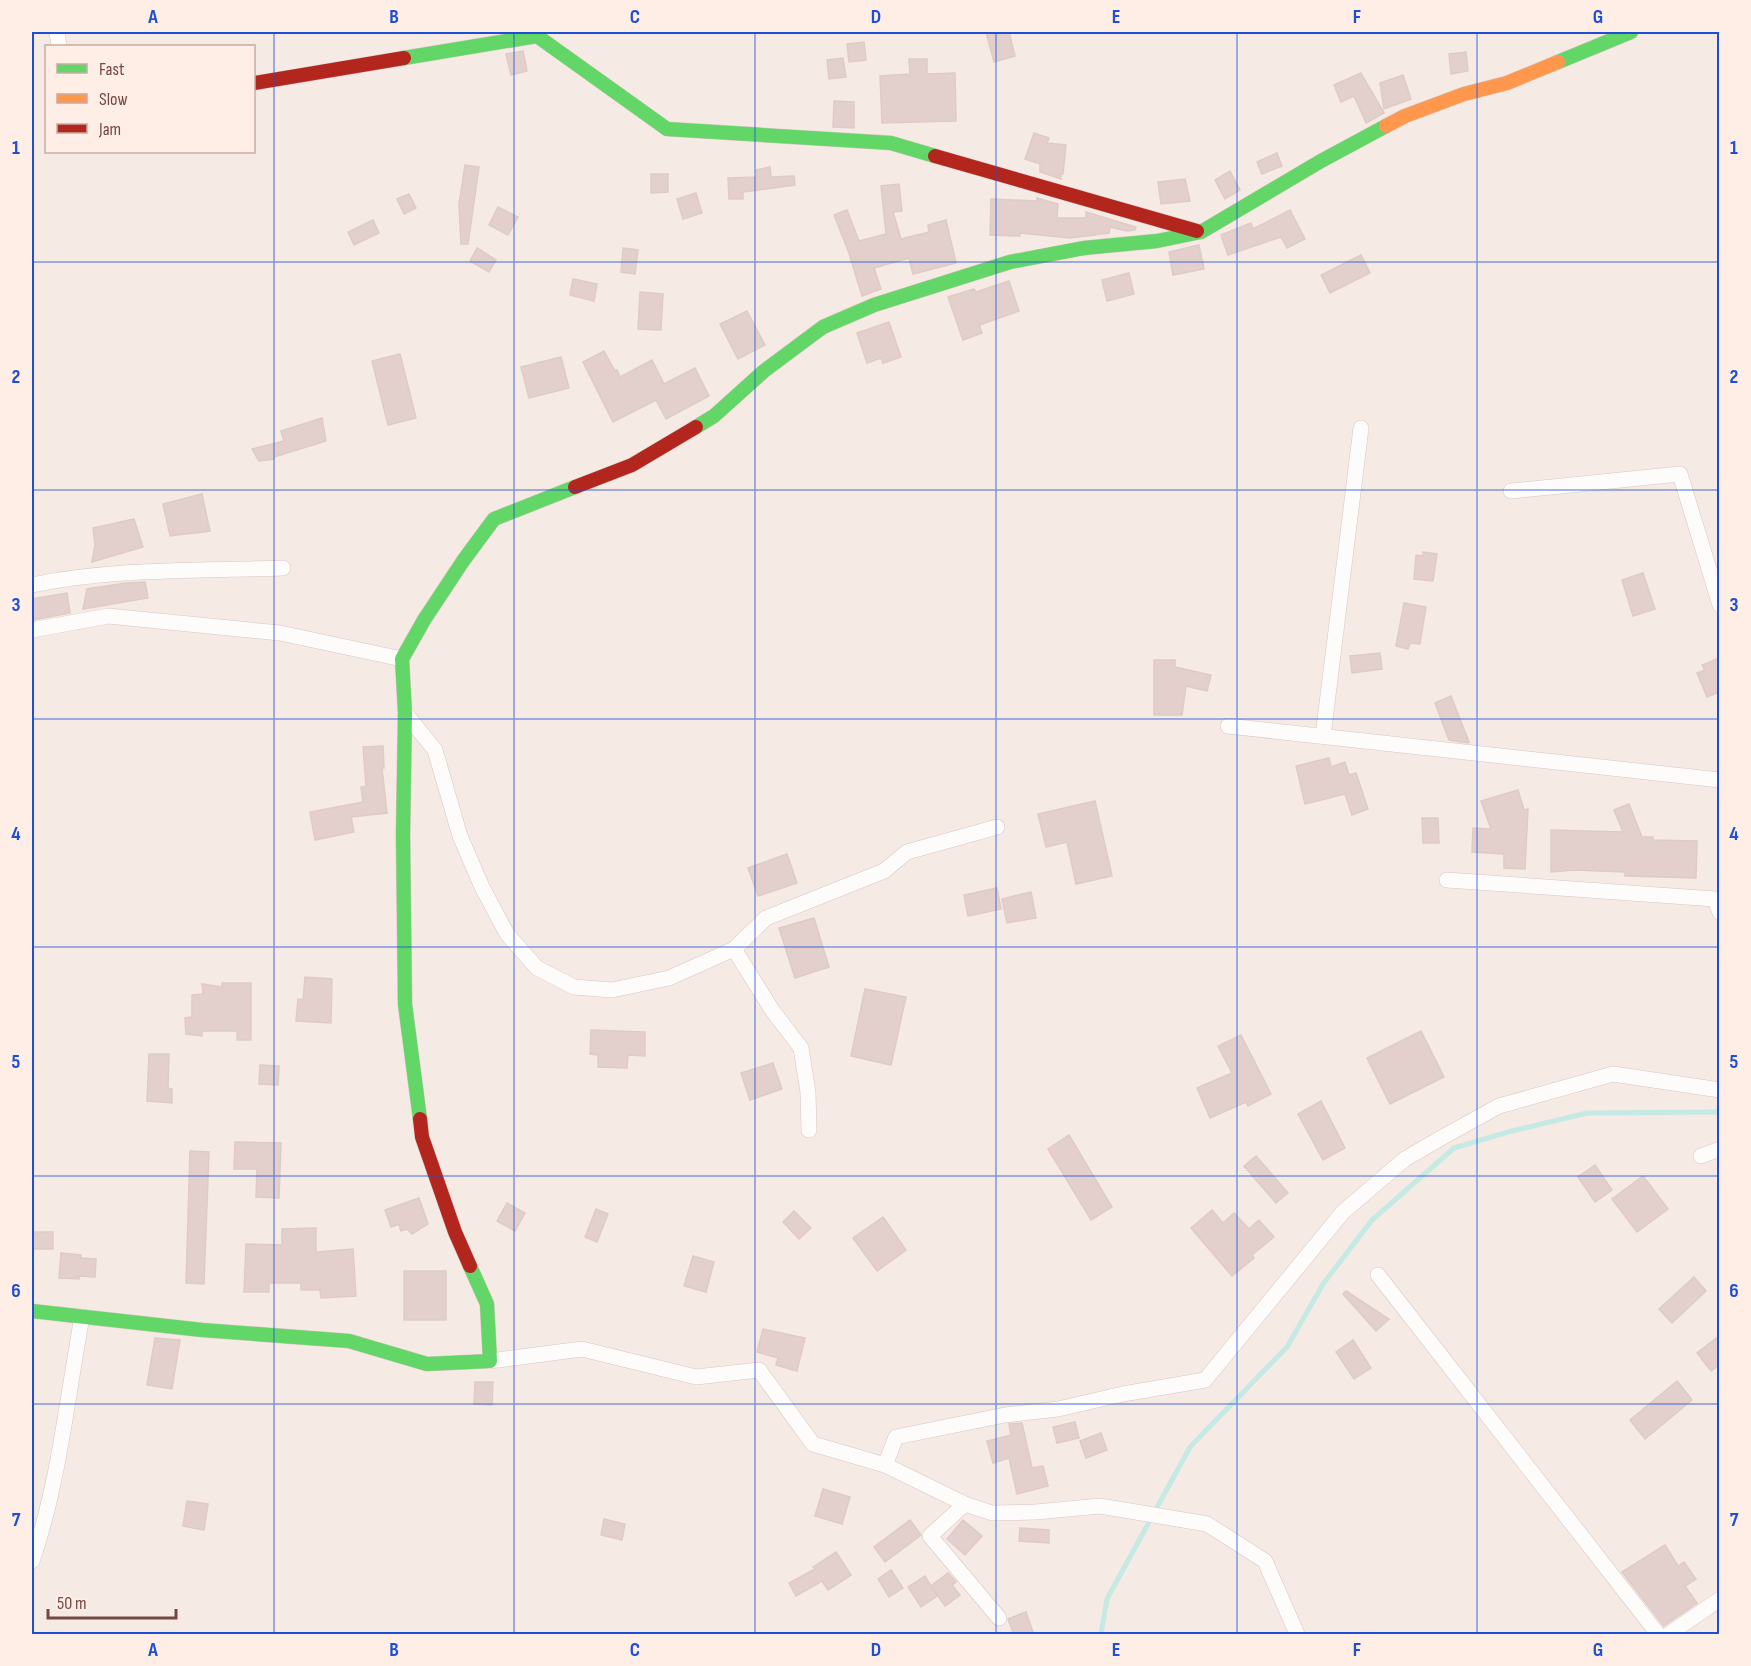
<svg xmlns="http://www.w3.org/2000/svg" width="1751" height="1666" viewBox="0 0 1751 1666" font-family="'Sofia Sans Condensed',sans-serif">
	<rect width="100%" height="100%" fill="#f6eae4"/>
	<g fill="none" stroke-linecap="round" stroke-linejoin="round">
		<g stroke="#c5e9e3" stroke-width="5">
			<path d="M1720,348V375"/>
			<path d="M1101,1634L1107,1599L1190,1447L1287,1347L1323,1284L1372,1220L1454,1148L1508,1132L1587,1113L1720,1112"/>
		</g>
	</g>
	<g fill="#e3d0cc" stroke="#dfcbc6" stroke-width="1.5">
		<path d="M986,32H1009L1015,56L994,62Z"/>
		<path d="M864,42L866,60L849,62L847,44Z"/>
		<path d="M523,51L527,71L511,75L506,54Z"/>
		<path d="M1466,52L1468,71L1451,74L1449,54Z"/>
		<path d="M843,58L846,77L829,79L827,60Z"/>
		<path d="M909,59H927V74L955,73L956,121L882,123L880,76L910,74Z"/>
		<path d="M1361,73L1384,113L1366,123L1354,96L1341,102L1334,85Z"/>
		<path d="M1403,75L1411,99L1384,109L1380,83Z"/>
		<path d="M834,101L854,102V128L833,127Z"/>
		<path d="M1034,133L1049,138L1047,143L1066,145L1063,174H1061V179L1040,172V164L1025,159Z"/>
		<path d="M1277,153L1282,166L1262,174L1257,162Z"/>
		<path d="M465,165L479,167L468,244H461L459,204Z"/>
		<path d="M770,167L771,177L794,176L795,185L743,192V199H729L728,178L757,177L756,170Z"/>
		<path d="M1230,171L1240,190L1225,199L1215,180Z"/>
		<path d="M651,174H668V192L651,193Z"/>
		<path d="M1185,179L1190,201L1161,204L1158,182Z"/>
		<path d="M899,184L902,211L893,212L901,239L929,232L928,225L946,220L956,263L913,274L909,258L874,268L881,289L862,296L849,253L834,215L847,210L859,241L886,234L881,186Z"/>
		<path d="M696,193L702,213L683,219L677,199Z"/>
		<path d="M409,194L416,208L404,214L397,199Z"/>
		<path d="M1037,198L1058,204L1057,218H1086V212L1136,227L1135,230L1127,231L1110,227L1109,233L1070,238L1020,233V236L990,235L991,199L1037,201Z"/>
		<path d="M498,207L518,217L508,235L489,225Z"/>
		<path d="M1290,210L1305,239L1287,248L1281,237L1228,255L1221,235L1251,223L1253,229Z"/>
		<path d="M373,220L379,233L354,245L348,232Z"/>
		<path d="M1199,245L1204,269L1173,275L1169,252Z"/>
		<path d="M477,248L496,260L489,272L470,261Z"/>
		<path d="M623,248L638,250L635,274L621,272Z"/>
		<path d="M1361,255L1370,273L1330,293L1321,275Z"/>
		<path d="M1129,273L1134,294L1107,301L1102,280Z"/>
		<path d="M573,279L597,284L594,301L570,295Z"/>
		<path d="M1009,281L1019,311L979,325L982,333L963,340L948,297L974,289L976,292Z"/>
		<path d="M640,292L663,294L661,330L638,329Z"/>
		<path d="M747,311L765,345L738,359L720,324Z"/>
		<path d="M889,322L901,357L883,363L881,358L867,363L857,333Z"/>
		<path d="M604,351L615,371L617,370L620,377L652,360L664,384L695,368L709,396L666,419L656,400L613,422L583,362Z"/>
		<path d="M400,354L416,418L388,425L372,361Z"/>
		<path d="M561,357L569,388L529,398L521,367Z"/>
		<path d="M322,418L326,441L274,457V459L259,461L252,449L284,441L281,431Z"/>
		<path d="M202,494L210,531L170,536L163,504Z"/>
		<path d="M134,519L143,547L92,562L95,545L93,528Z"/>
		<path d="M1423,552L1437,554L1433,581L1414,579L1416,555L1423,556Z"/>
		<path d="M1643,573L1655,609L1633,616L1622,580Z"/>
		<path d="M145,582L148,598L83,609L87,589L126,583Z"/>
		<path d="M67,593L70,613L32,620V599Z"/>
		<path d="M1404,603L1426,607L1420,644L1410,643L1408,649L1396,646Z"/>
		<path d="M1380,653L1382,669L1352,673L1350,656Z"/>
		<path d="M1719,658V692L1707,697L1697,673L1705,670L1702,665Z"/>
		<path d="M1154,660H1175V667L1211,675L1207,691L1186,686L1182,715H1154Z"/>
		<path d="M1451,696L1469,742L1468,743L1449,740L1435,703Z"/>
		<path d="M383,746L384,768H382L387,813L351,817L354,832L315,840L310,812L363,802L361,787L366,786L363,747Z"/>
		<path d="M1329,758L1331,767L1345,762L1349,775L1356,773L1368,809L1352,815L1345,794L1305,804L1296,766Z"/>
		<path d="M1518,790L1524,810L1528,809L1525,869L1504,868V854L1472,852L1473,828L1491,829L1481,801Z"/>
		<path d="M1095,801L1112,876L1076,884L1067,842L1046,847L1038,814Z"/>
		<path d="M1629,804L1642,837H1653V840L1697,841L1696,878L1625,876V872L1574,870L1551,872V830L1623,832L1614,810Z"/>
		<path d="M1422,818H1438L1439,843H1423Z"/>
		<path d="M787,854L797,883L758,896L748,868Z"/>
		<path d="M997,888L1001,909L968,916L964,895Z"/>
		<path d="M1031,892L1036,918L1007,923L1002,899Z"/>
		<path d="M814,918L829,967L795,978L779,928Z"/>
		<path d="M305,977L332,979L331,1023L296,1021L298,999L303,1000Z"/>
		<path d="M222,983H251V1040H237V1031H202V1036L186,1034L185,1018L192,1017V995L203,994L202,984L222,987Z"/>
		<path d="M865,989L906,997L891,1065L851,1056Z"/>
		<path d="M591,1030L645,1032V1056L628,1055L627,1068L598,1067V1055L590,1054Z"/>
		<path d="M1421,1031L1444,1077L1390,1104L1367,1058Z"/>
		<path d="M1241,1035L1271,1094L1248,1106L1246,1102L1210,1118L1197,1088L1232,1073L1218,1046Z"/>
		<path d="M149,1054H169L168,1088L172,1089V1103L147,1101Z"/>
		<path d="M773,1063L782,1089L750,1100L741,1073Z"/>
		<path d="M260,1065L279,1066L278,1085L259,1084Z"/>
		<path d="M1321,1101L1345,1148L1323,1160L1298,1114Z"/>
		<path d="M1069,1135L1112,1207L1091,1220L1048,1149Z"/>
		<path d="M235,1142L281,1143L279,1198L256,1197L257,1169H234Z"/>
		<path d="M190,1151L209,1152L204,1284L186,1283Z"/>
		<path d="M1256,1156L1288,1193L1276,1203L1244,1166Z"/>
		<path d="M1595,1165L1612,1190L1595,1202L1578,1177Z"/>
		<path d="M1643,1176L1668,1209L1637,1232L1612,1199Z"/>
		<path d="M419,1198L428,1224L412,1234L407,1229L401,1231L399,1224L391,1227L385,1210Z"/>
		<path d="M507,1203L525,1213L515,1231L497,1221Z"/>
		<path d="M596,1209L608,1214L597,1242L585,1237Z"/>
		<path d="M1212,1210L1223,1223L1234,1213L1249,1229L1259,1220L1274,1237L1252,1255L1254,1258L1232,1276L1191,1228Z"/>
		<path d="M794,1211L811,1228L799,1239L783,1222Z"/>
		<path d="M883,1217L906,1250L877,1271L853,1238Z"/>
		<path d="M316,1228V1252L353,1249L356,1296L321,1298L320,1290H301V1283H269V1292H244L246,1244L282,1245V1229Z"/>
		<rect x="32" y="1232" width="21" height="17"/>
		<path d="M61,1253L81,1255V1258L96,1259L95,1277L79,1276V1279L59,1278Z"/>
		<path d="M693,1256L714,1262L706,1292L684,1286Z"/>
		<rect x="404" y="1271" width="42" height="49"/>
		<path d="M1694,1277L1706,1291L1672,1323L1659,1309Z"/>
		<path d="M1346,1291L1389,1319L1376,1331L1343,1294Z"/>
		<path d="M763,1329L805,1338L797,1371L776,1365L778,1358L757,1352Z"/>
		<path d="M1719,1336V1365L1711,1371L1697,1353Z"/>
		<path d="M155,1338L180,1340L172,1389L147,1385Z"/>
		<path d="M1353,1340L1371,1368L1354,1379L1336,1352Z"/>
		<path d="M1677,1381L1692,1400L1645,1439L1630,1420Z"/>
		<path d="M475,1382H493L492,1405L474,1404Z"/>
		<path d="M1075,1422L1079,1438L1057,1443L1053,1427Z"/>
		<path d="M1022,1423L1032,1468L1043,1466L1048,1486L1017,1494L1009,1458L993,1463L987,1441L1011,1435L1009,1424Z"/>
		<path d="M1101,1433L1107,1450L1086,1458L1080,1441Z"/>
		<path d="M823,1489L850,1497L842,1524L815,1516Z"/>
		<path d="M187,1501L208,1504L204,1530L183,1526Z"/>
		<path d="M604,1519L625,1524L622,1540L601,1535Z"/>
		<path d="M910,1520L921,1535L885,1562L874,1547Z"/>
		<path d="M963,1520L982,1536L965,1555L947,1539Z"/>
		<path d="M1020,1528L1049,1530V1543L1019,1541Z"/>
		<path d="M1665,1545L1678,1566L1684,1562L1696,1579L1685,1586L1697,1603L1664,1626L1622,1572Z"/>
		<path d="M836,1552L851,1575L828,1590L822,1581L796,1596L789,1583L815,1569L813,1567Z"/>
		<path d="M891,1570L903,1588L889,1597L878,1579Z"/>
		<path d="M948,1573L956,1582L952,1585L960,1595L945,1606L931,1586Z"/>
		<path d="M925,1576L937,1596L921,1607L908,1587Z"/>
		<path d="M1026,1612L1034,1635H1014L1008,1619Z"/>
	</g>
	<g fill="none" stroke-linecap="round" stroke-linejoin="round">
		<defs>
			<g id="street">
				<path d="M57,32L59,46"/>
				<path d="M1511,491L1680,474L1720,605"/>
				<path d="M32,585C113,568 200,571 283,568"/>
				<path d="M32,630L108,616L280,633L402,659"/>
				<path d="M405,713L435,750L460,836L482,887L507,934L537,968L574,987L612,990L669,978L734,949L766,918L884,871L907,852L997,827"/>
				<path d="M1228,726L1720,780"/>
				<path d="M1323,736L1361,428"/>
				<path d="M1447,880L1715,899L1720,913"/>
				<path d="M734,949L772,1010L801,1048L808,1092L809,1130"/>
				<path d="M1701,1156L1720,1149"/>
				<path d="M1378,1275L1658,1634"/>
				<path d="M490,1361L582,1349L696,1377L759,1370L813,1444L885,1465L965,1504L992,1513L1036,1512L1100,1506L1207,1524L1265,1561L1297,1634"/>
				<path d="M885,1465L896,1437L1005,1415L1058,1409L1123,1394L1205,1380L1343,1212L1405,1159L1441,1138L1499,1106L1613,1074L1720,1090"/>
				<path d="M965,1504L930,1536L999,1618"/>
				<path d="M32,1561C59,1483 67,1398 82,1317"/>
				<path d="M1669,1634L1720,1599"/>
			</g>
			<g id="fast">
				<path d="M404,58L537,36L667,129L891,143L935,156"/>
				<path d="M1558,62L1631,32"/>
				<path d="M696,427L714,416L764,371L823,327L874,305L1010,262L1084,248L1157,241L1201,232L1321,161L1386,126"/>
				<path d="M420,1119L405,1004L403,835L405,713L402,659L424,620L463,561L494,519L575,487"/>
				<path d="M32,1311L202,1330L349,1341L427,1364L490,1361L487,1304L470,1266"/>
			</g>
			<path id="slow" d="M1386,126L1405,116L1464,94L1507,83L1558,62"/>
			<g id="jam">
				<path d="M254,83L404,58"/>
				<path d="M935,156L1197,231"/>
				<path d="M575,487L632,465L696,427"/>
				<path d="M420,1119L422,1137L455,1232L470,1266"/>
			</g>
		</defs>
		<use href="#street" stroke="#d7c6c2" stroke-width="16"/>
		<use href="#fast" stroke="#d7c6c1" stroke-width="15"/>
		<use href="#slow" stroke="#d7c6c1" stroke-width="15"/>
		<use href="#jam" stroke="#d7c6c1" stroke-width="15"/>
		<use href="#street" stroke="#fefcfb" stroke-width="15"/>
		<use href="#fast" stroke="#63d668" stroke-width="14"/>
		<use href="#slow" stroke="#ff974d" stroke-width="14"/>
		<use href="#jam" stroke="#b3261e" stroke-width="14"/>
	</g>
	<path fill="none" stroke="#1d4ed8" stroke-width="1.5" stroke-opacity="0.55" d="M274,32V1634M514,32V1634M755,32V1634M996,32V1634M1237,32V1634M1477,32V1634M32,262H1720M32,490H1720M32,719H1720M32,947H1720M32,1176H1720M32,1404H1720"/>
	<rect width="1751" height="1666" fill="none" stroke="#ffeee5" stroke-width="66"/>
	<rect x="45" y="45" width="210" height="108" fill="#ffeee5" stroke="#c8aca5" stroke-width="1.5"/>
	<rect x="57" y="64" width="30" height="9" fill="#63d668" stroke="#c8aca5" stroke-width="1.5"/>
	<text x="99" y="75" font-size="18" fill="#754844">Fast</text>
	<rect x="57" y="94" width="30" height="9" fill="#ff974d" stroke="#c8aca5" stroke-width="1.5"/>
	<text x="99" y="105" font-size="18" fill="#754844">Slow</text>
	<rect x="57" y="124" width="30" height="9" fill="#b3261e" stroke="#c8aca5" stroke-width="1.5"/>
	<text x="99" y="135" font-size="18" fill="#754844">Jam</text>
	<path d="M48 1609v9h128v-9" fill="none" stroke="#754844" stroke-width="3"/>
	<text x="57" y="1609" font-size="18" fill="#754844" stroke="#ffeee5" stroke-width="4.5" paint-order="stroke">50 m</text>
	<rect x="33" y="33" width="1685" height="1600" fill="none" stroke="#1d4ed8" stroke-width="2"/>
	<g font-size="20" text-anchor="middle" font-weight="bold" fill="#1d4ed8">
		<text x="153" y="23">A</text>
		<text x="394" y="23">B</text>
		<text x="635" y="23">C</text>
		<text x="876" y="23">D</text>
		<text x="1116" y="23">E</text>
		<text x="1357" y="23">F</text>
		<text x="1598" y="23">G</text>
		<text x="16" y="154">1</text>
		<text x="1734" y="154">1</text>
		<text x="16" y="383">2</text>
		<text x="1734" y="383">2</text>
		<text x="16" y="611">3</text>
		<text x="1734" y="611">3</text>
		<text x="16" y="840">4</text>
		<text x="1734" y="840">4</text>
		<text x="16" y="1068">5</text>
		<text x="1734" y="1068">5</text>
		<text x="16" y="1297">6</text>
		<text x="1734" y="1297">6</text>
		<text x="16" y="1526">7</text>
		<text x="1734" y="1526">7</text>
		<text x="153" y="1656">A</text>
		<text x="394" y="1656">B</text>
		<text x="635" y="1656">C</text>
		<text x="876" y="1656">D</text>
		<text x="1116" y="1656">E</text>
		<text x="1357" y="1656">F</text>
		<text x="1598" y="1656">G</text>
	</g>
</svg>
